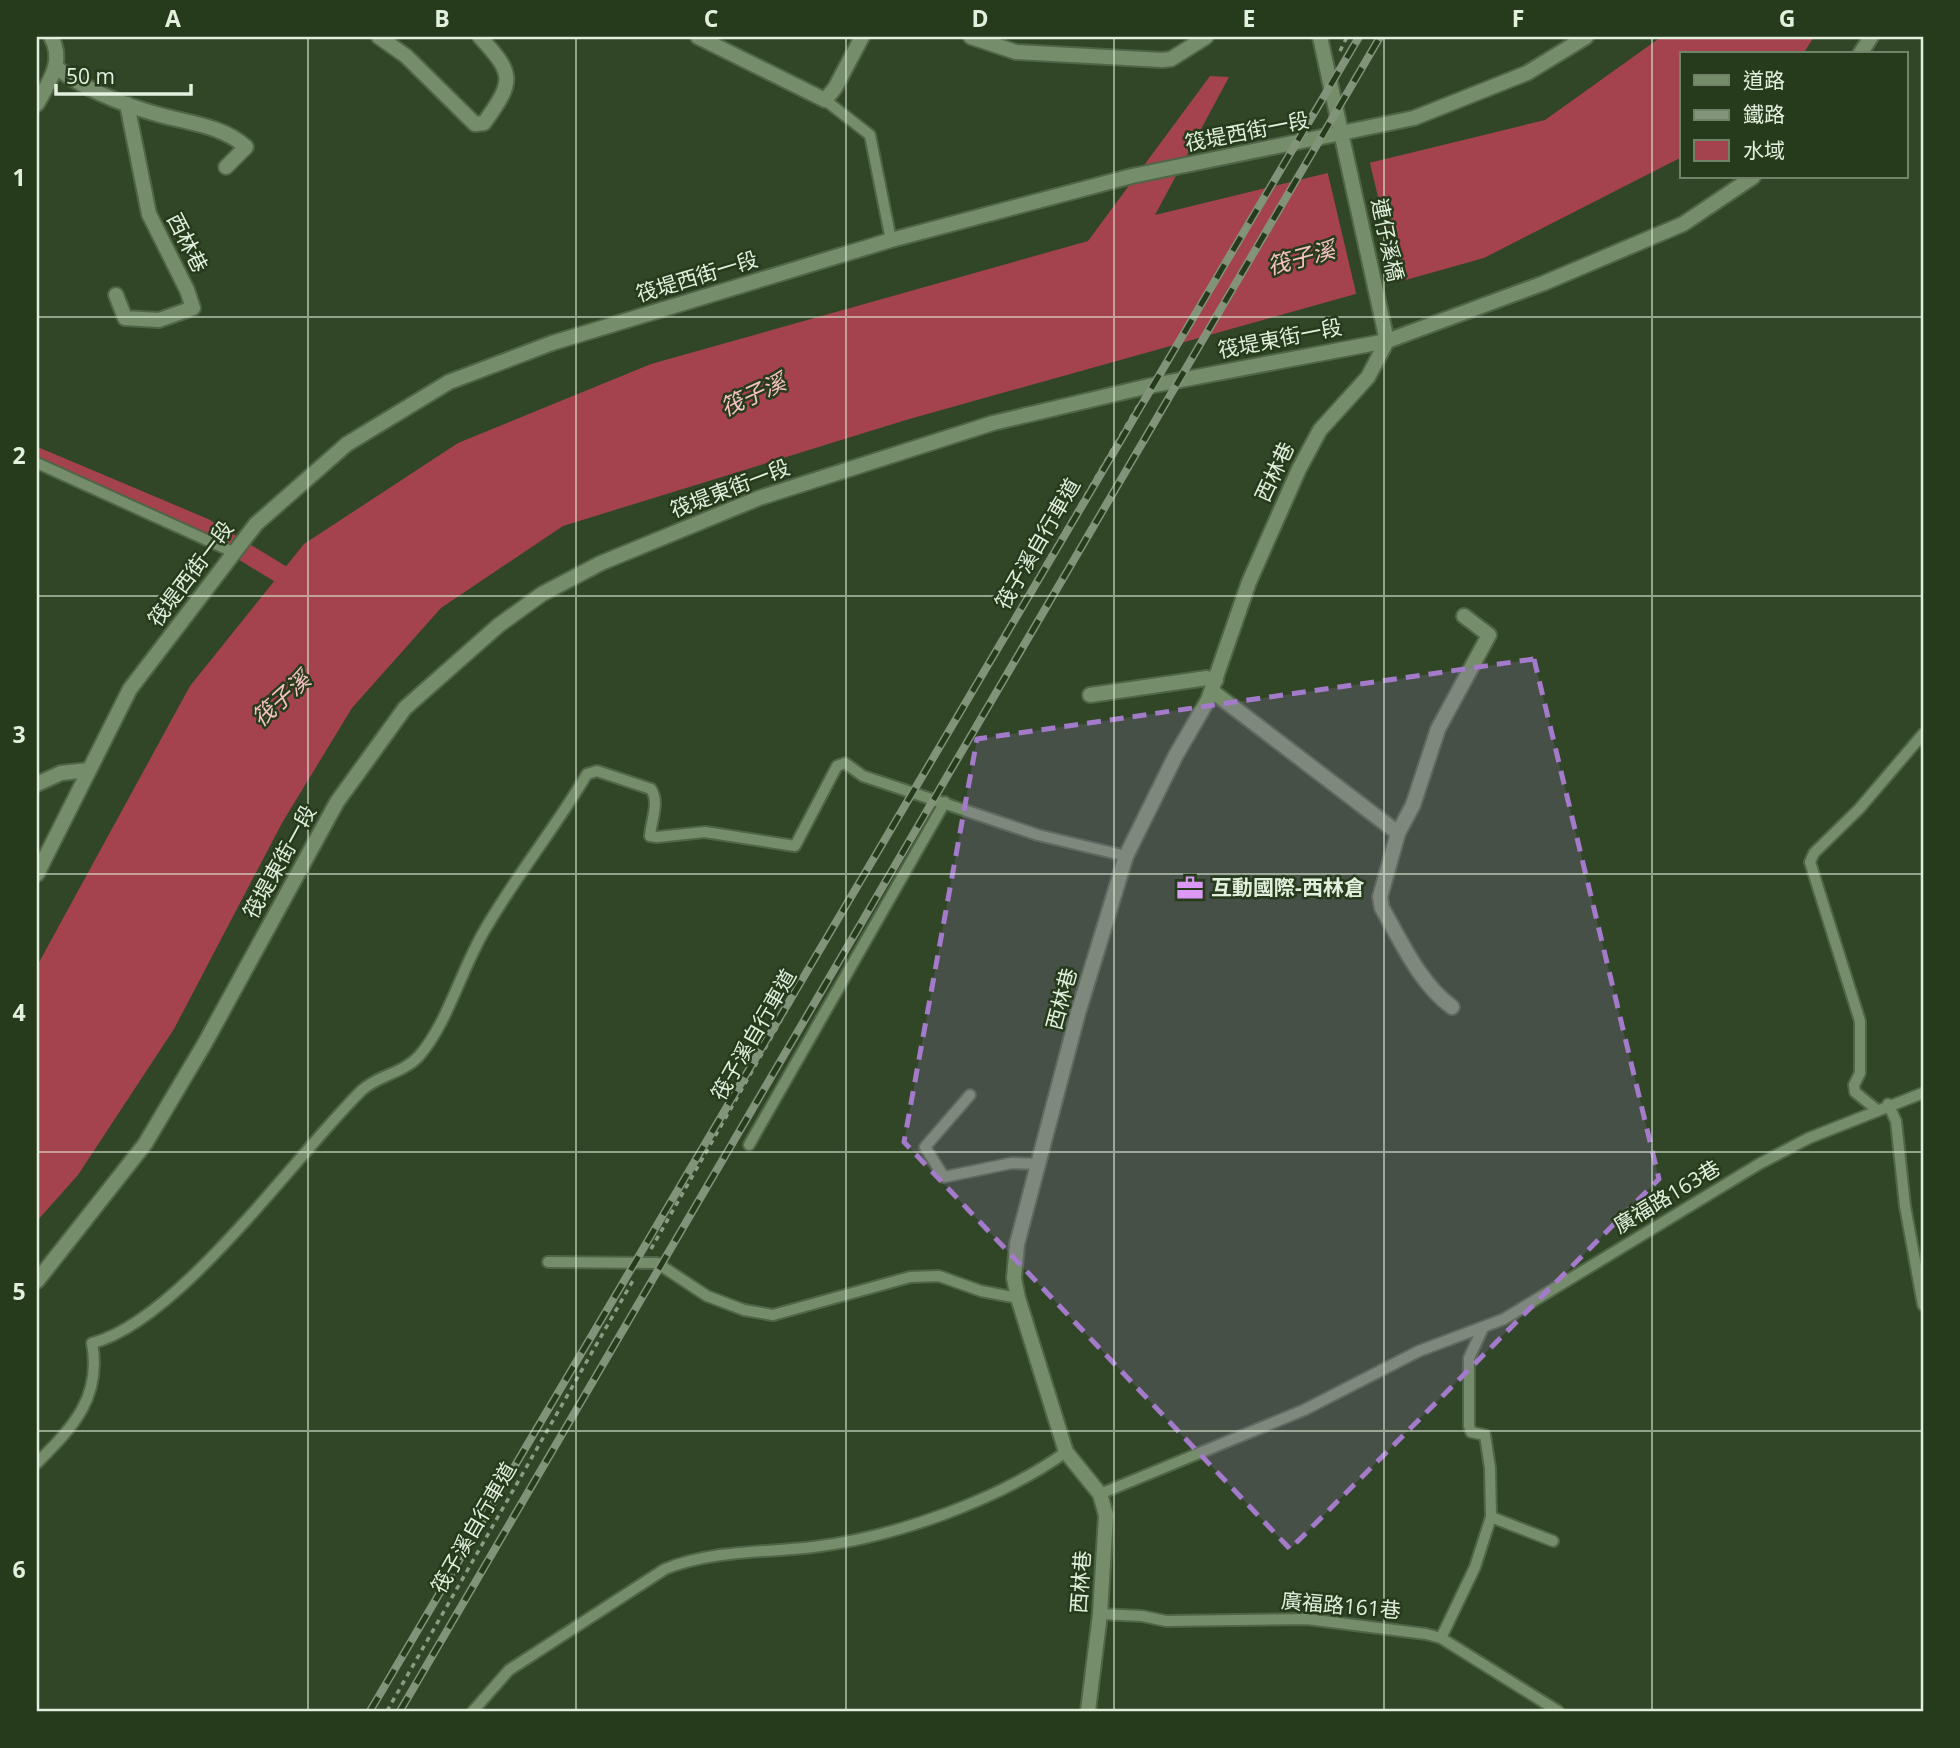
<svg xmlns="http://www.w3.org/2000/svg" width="1960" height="1748" viewBox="0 0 1960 1748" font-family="'Open Sans','Noto Sans TC',sans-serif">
	<rect width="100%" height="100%" fill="#304626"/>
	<path fill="#a4424d" d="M1661,37H1814L1803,54H1682V157L1484,258L906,420L563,526L441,608L352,708L282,823L174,1029L78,1175L37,1221V966L190,686L304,544L458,443L651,364L1088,241L1210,76L1229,77L1155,215L1545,120Z"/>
	<path fill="#304626" d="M1369,159L1399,285L1357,297L1327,170Z"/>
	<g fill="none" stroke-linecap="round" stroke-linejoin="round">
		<path stroke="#a4424d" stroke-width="19" d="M37,457L205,528L302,587"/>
		<defs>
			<g id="lane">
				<path d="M825,100L870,135L891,240"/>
				<path d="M37,463L233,552"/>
				<path d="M970,1095L925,1147L944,1177L1012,1163L1040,1164"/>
				<path d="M1888,1104L1896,1121L1905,1206L1923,1305"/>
				<path d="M1877,1110L1855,1092L1854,1085L1860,1073V1021L1810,862L1814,853L1859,809L1923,734"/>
				<path d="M749,1145L945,802"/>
				<path d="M548,1262L657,1263L707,1296L744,1310L773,1315L910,1277L939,1276L981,1291L1018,1298"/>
				<path d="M1483,1328L1469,1358V1426L1471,1432L1485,1435L1490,1468L1491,1517L1553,1541"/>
				<path d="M37,1463C73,1427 102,1397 92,1343C178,1322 296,1155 361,1091C376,1076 404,1073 419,1056C447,1024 461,971 483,933C514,878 554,830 587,774L597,771L651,789C660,803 651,820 650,836L657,837L705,832L795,846L837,766L845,763L863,776L1038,835L1126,856"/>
				<path d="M1100,1494L1304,1410L1419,1351L1504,1319L1759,1164L1809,1138L1923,1093"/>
				<path d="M1100,1614L1142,1616L1166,1621L1307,1619L1426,1634L1441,1638L1558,1711"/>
				<path d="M1441,1638L1475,1567L1491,1517"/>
				<path d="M473,1711L509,1670L665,1569C711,1550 764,1553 813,1547C896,1537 998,1500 1066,1452"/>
			</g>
			<g id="street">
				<path d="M379,37L406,56L475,124L484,123C515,80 514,74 480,37"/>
				<path d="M698,37L825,100L835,88L862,37"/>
				<path d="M971,37L1016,52L1162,60L1171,59L1206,37"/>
				<path d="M1320,37L1387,341"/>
				<path d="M1860,54L1871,37"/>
				<path d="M57,68C87,91 124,105 160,115C189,123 223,126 246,147L226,167"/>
				<path d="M37,104C49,82 65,61 51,37"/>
				<path d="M116,295L125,318L159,320L193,308L187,290L149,214L127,104"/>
				<path d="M1212,691L1398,833"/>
				<path d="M1090,695L1207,678L1216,680"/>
				<path d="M37,784L61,773L89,770"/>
				<path d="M37,874L130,689L256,524L347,444L449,382L552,343L891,240L1132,176L1414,118L1527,73L1586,37"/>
				<path d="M1452,1007C1420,984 1401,941 1382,908L1380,897L1398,833L1413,805L1438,729L1489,635L1464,616"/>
				<path d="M37,1281L145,1144L205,1043L337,802L405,708L499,625L542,594L601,563L759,498L993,423L1149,386L1387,341L1544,283L1683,224L1753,177"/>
				<path d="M1088,1711L1100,1614L1106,1515L1100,1494L1066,1452L1018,1298L1014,1278L1017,1244L1078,1013L1126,856L1176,755L1208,700L1249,582L1299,469L1320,430L1368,377L1387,341"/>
			</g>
		</defs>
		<use href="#lane" stroke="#506547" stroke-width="14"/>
		<use href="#street" stroke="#506547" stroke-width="18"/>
		<g stroke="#8b9d84" stroke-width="3.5" stroke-dasharray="5 5" stroke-linecap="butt">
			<path d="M1340,51L1347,37"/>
			<path d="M918,781L1139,404"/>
			<path d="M651,1249L905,802"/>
			<path d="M387,1711L635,1277"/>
		</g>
		<use href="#lane" stroke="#758d6a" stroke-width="10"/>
		<use href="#street" stroke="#758d6a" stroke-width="14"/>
		<defs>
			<g id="rail">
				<path d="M370,1711L1359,37"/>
				<path d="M400,1711L1380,37"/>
			</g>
		</defs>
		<use href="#rail" stroke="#819479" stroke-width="8"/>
		<use href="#rail" stroke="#263b1c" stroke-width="5" stroke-dasharray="16" stroke-linecap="butt"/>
	</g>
	<path fill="#a47acb" fill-opacity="0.2" stroke="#a47acb" stroke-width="5" stroke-dasharray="14 9" stroke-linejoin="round" d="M1534,659L1659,1179L1290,1549L904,1142L977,739Z"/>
	<path fill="none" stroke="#e2f0dd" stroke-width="2" stroke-opacity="0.55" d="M308,37V1711M576,37V1711M846,37V1711M1114,37V1711M1384,37V1711M1652,37V1711M37,317H1923M37,596H1923M37,874H1923M37,1152H1923M37,1431H1923"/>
	<defs>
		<symbol id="office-bare" viewBox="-9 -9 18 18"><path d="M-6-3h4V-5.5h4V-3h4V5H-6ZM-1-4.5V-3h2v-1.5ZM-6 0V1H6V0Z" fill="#db99f5" stroke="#263b1c" stroke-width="2.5" paint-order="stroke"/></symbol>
	</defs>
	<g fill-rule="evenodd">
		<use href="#office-bare" x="1171" y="869" width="38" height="38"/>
	</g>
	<g text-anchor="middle" stroke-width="5" stroke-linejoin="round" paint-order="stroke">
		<g font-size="21" fill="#e2f0dd" stroke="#263b1c">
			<text transform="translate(1247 132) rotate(-11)" y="7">筏堤西街一段</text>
			<text transform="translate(1387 240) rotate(78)" y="7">連仔溪橋</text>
			<text transform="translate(187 243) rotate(63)" y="7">西林巷</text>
			<text transform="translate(697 277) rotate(-17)" y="7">筏堤西街一段</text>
			<text transform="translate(1280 339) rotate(-11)" y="7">筏堤東街一段</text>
			<text transform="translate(1275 472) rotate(-65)" y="7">西林巷</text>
			<text transform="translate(730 489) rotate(-21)" y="7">筏堤東街一段</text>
			<text transform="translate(1038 544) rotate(-60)" y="7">筏子溪自行車道</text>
			<text transform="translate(191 574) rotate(-53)" y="7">筏堤西街一段</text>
			<text transform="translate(280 862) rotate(-61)" y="7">筏堤東街一段</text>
			<text transform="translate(1062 999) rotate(-75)" y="7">西林巷</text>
			<text transform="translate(754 1035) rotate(-60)" y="7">筏子溪自行車道</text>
			<text transform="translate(1667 1197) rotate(-31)" y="7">廣福路163巷</text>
			<text transform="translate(474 1528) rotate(-60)" y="7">筏子溪自行車道</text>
			<text transform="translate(1081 1582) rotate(-86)" y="7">西林巷</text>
			<text transform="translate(1341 1606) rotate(5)" y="7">廣福路161巷</text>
		</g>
		<g font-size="21" font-weight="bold" fill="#e2f0dd" stroke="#263b1c" text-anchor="start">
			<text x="1211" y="895">互動國際-西林倉</text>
		</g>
		<g font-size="23" font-style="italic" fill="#f8c1c3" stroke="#263b1c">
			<text transform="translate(1301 258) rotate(-15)" y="8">筏子溪</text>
			<text transform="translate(753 395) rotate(-25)" y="8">筏子溪</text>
			<text transform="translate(281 699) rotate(-42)" y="8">筏子溪</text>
		</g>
	</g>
	<rect width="1960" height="1748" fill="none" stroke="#263b1c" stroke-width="77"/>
	<rect x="1680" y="52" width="228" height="126" fill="#263b1c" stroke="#718369" stroke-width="2"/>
	<rect x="1694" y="75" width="35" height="10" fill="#758d6a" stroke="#718369" stroke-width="2"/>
	<text x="1743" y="88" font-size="21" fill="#e2f0dd">道路</text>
	<rect x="1694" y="110" width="35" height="10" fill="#819479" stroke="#718369" stroke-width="2"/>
	<text x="1743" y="122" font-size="21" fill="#e2f0dd">鐵路</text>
	<rect x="1694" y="140" width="35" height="21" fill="#a4424d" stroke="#718369" stroke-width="2"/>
	<text x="1743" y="158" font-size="21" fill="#e2f0dd">水域</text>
	<path d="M56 84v10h135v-10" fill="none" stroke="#e2f0dd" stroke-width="3.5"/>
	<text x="66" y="84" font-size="21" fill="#e2f0dd" stroke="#263b1c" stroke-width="5" paint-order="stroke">50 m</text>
	<rect x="38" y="38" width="1884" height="1672" fill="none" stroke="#e2f0dd" stroke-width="2.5"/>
	<g font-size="23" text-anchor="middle" font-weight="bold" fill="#e2f0dd">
		<text x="173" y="27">A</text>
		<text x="442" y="27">B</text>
		<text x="711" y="27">C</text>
		<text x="980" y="27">D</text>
		<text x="1249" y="27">E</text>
		<text x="1518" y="27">F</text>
		<text x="1787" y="27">G</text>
		<text x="19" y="186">1</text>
		<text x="19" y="464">2</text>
		<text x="19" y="743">3</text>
		<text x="19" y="1021">4</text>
		<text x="19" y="1300">5</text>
		<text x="19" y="1578">6</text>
	</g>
</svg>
